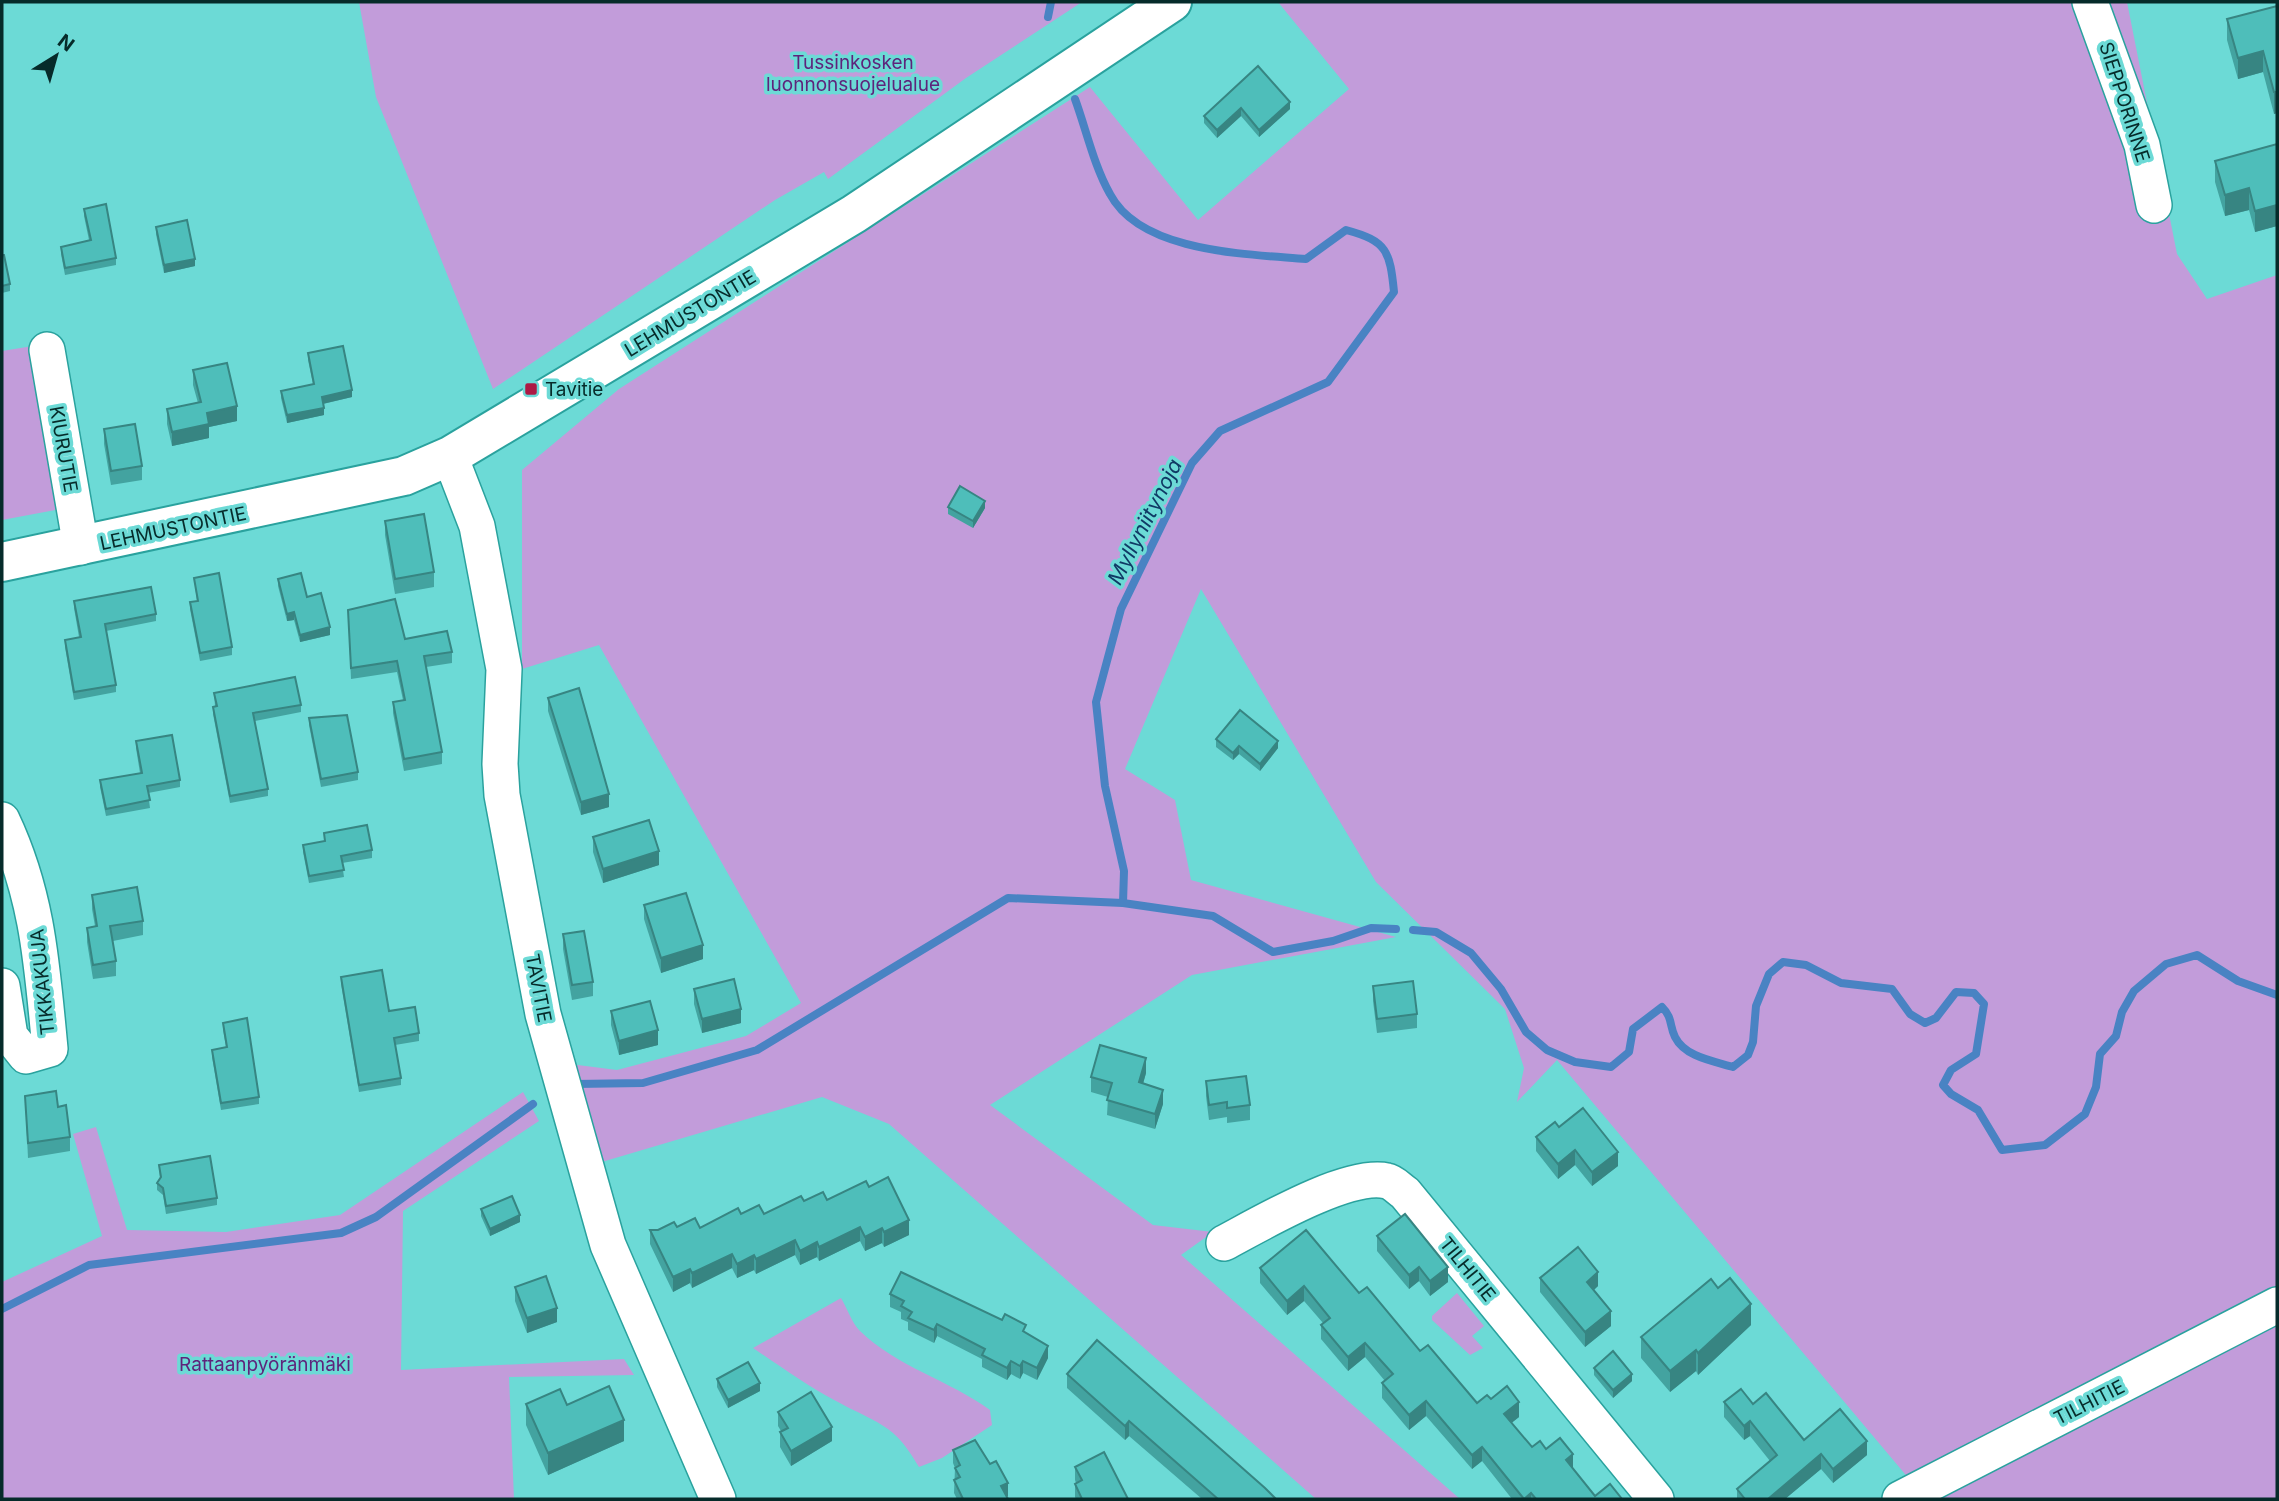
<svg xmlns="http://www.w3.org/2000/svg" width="2279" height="1501" viewBox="0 0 2279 1501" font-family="Inter,sans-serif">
	<rect width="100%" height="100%" fill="#6cdad6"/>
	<g fill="#c29cda">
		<path d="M359,2H1082L966,78L828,179L824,172L775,200L493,389L376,97Z"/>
		<path d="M1278,2H2127L2177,254L2207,299L2277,275V1289L1910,1480L1557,1060L1517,1102L1524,1068L1505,1009L1376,882L1201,589L1125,769L1175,800L1191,880L1396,937L1192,975L990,1105L1153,1225L1213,1232L1181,1255L1460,1499H1316L889,1124L822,1097L595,1164L570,1064L617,1070L746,1036L801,1003L599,645L522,669V470L619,389L1090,87L1198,220L1349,89Z"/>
		<path d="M39,345L66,508L2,520V351Z"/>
		<path d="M523,1092L539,1121L403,1211L401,1370L624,1359L634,1375L509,1377L514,1499H2V1282L102,1236L73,1134L96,1127L127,1230L226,1232L340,1215Z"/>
		<path d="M1457,1293L1484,1326L1472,1336L1483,1348L1470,1355L1432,1320V1316Z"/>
		<path d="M841,1298C847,1308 852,1323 860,1331C897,1367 949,1380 990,1410L992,1425L942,1458L919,1467C894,1423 878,1424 836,1401C807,1386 780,1366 753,1348Z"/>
		<path d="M2277,1323V1499H1933Z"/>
	</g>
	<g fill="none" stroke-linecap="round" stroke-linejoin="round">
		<g stroke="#4983c3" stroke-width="8">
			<path d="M1048,17L1051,2"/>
			<path d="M1075,99C1086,129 1094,166 1110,194C1141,253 1248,254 1306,259L1346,230C1387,241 1390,251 1394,292L1328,382L1220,431L1192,463L1121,609L1096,702L1105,786L1124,871L1123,903"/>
			<path d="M1413,930L1436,932L1471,953L1501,989L1526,1032L1547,1050L1575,1062L1611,1067L1629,1052L1633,1029L1662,1007C1673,1018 1669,1025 1675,1037C1685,1057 1713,1061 1733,1067L1748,1055L1753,1042L1756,1006L1769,974L1783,962L1806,965L1841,983L1892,989L1910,1014L1925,1023L1936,1018L1956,992L1974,993L1984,1004L1976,1054L1951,1070L1943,1085L1951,1094L1978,1110L2002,1150L2045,1145L2085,1114L2096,1087L2100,1054L2116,1036L2122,1012L2134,991L2166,964L2197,955L2238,981L2277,995"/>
			<path d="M575,1084L643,1083L757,1050L1008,898L1123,903L1213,916L1273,952L1333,941L1371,928L1396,929"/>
			<path d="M2,1309L89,1265L341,1233L376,1217L533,1104"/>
		</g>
		<defs>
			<g id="minor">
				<path d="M2090,2L2142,145L2154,205"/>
				<path d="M47,350L81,547"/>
				<path d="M450,456L477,526L504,669L500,764L502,795L543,1014L608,1245L718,1499"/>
				<path d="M2,820C38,896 42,966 50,1049L26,1056L10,1036L2,986"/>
				<path d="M1224,1243C1260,1224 1348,1172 1387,1181C1393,1182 1399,1189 1405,1193L1656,1499"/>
				<path d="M1900,1499L2277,1305"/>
			</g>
			<path id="major" d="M2,562L404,476L450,456L854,214L1172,2"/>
		</defs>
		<use href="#minor" stroke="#2aa29e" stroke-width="38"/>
		<use href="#major" stroke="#2aa29e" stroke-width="42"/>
		<use href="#minor" stroke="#fff" stroke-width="35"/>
		<use href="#major" stroke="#fff" stroke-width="38"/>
	</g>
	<g fill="#43a3a0">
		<path d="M2277,6V113L2274,114L2263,72L2238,79L2227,40V19Z"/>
		<path d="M1258,66L1290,109L1259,137L1241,116L1217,138L1204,123V116Z"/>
		<path d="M2277,144V226L2255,232L2249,210L2225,216L2215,182V161Z"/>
		<path d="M84,209L116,258V265L65,275L61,254V247L89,240L84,216Z"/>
		<path d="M156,227L195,266L164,273L156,234Z"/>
		<path d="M2,255L10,284V291L2,293Z"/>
		<path d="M308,353L352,397L323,404L324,415L287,423L281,398V391L313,384L308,360Z"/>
		<path d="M193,370L237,421L209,427V438L172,446L167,424V409L198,403L193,385Z"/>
		<path d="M104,429L142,466V480L111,485L104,444Z"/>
		<path d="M948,507L985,508L973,528L948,514Z"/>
		<path d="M385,521L434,572V587L395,594L385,535Z"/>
		<path d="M194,578L232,647V655L200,661L190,609V602L197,601Z"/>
		<path d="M278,579L330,635L300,642L294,620L287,621L278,586Z"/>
		<path d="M74,601L156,614V621L106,631L116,685V692L74,700L65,647V640L79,637L74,608Z"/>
		<path d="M348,610L405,639L452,652V663L426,667L442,752V764L404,771L393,713V702L403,700L397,672L351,679Z"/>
		<path d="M214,693L301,705V712L255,721L268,789V796L230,803L213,714V707L215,706Z"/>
		<path d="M548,698L609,807L581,815L548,711Z"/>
		<path d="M309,718L358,772V780L321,787L309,725Z"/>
		<path d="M1216,739L1278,748L1260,771L1239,754L1233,760L1216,747Z"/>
		<path d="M136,741L180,780V787L148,793L150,808L106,816L100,787V780L140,773L136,748Z"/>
		<path d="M324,833L372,850V858L342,863L344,877L309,883L303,852V845L324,841Z"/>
		<path d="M593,837L659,865L603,883L593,852Z"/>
		<path d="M92,895L143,921V935L113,941L116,961V976L93,979L87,942V928L95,926L92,909Z"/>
		<path d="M644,905L703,959L661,973L644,919Z"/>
		<path d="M563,934L593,982V996L572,1000L563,949Z"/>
		<path d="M341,977L389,1011L419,1033V1041L395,1045L401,1078V1085L359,1092L341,984Z"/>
		<path d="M1373,986L1417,1014V1028L1377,1033L1373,1001Z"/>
		<path d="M694,989L741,1023L702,1033L694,1004Z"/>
		<path d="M611,1011L658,1045L619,1055L611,1025Z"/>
		<path d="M223,1023L259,1097V1104L221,1110L212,1057V1050L226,1047L223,1030Z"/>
		<path d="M1146,1073L1143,1084L1163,1104L1155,1129L1107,1115L1108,1097L1091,1092V1077Z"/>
		<path d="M1206,1081L1250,1105V1120L1227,1123V1117L1209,1120L1206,1096Z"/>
		<path d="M25,1096L58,1107L70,1137V1151L28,1158Z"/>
		<path d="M1559,1127L1618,1166L1592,1186L1575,1165L1558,1179L1536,1151V1137Z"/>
		<path d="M159,1165L217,1198V1205L166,1214L163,1195L157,1190V1183L160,1179Z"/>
		<path d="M869,1187L909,1235L884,1247L882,1243L865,1251L860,1241L819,1261L817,1257L800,1265L795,1255L756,1274L754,1270L737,1278L732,1268L692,1288L690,1283L673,1292L650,1244V1230L677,1227L700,1228L741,1214H764L804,1201L827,1200Z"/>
		<path d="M481,1209L520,1222L490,1236L481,1216Z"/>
		<path d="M1377,1236L1448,1282L1430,1296L1419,1281L1409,1289L1377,1251Z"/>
		<path d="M1260,1268L1359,1293L1477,1403L1491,1399L1519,1417L1511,1423L1532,1447L1546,1449L1573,1468L1595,1496L1622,1499H1512L1482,1461L1472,1469L1426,1416L1409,1430L1382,1398V1383L1385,1381L1365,1357L1348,1371L1321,1339V1325L1323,1323L1304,1301L1287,1315L1260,1283Z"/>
		<path d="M1540,1278L1598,1286L1594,1290L1611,1326L1585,1347L1540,1292Z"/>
		<path d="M515,1287L557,1322L527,1333L515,1301Z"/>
		<path d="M890,1294L1026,1333L1048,1358L1037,1380L1023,1373L1020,1379L1011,1374L1007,1380L982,1367V1359L937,1336L934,1343L908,1330V1322L901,1319V1312L890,1307Z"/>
		<path d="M1751,1325L1698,1375L1696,1371L1670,1392L1641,1358V1337Z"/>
		<path d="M1594,1368L1632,1381L1613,1398L1594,1375Z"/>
		<path d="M1067,1374L1276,1499H1202L1129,1436L1125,1440L1067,1388Z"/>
		<path d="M717,1379L760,1391L728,1408L717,1387Z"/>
		<path d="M1724,1402L1753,1404L1804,1440L1867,1455L1833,1483L1821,1469L1785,1499H1737V1489L1770,1461L1750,1436L1744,1440L1724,1417Z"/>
		<path d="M526,1404L567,1405L624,1441L548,1475L526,1425Z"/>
		<path d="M778,1412L832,1441L791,1466L780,1447V1432L781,1431L778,1426Z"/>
		<path d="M953,1450L1008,1496H1006L1008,1499H957L954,1493L955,1468L953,1463Z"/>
		<path d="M1075,1467L1128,1499H1076L1075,1497V1484L1076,1483L1075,1480Z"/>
	</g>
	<g fill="#378582">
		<path d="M2263,51V72L2238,79V58Z"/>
		<path d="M2274,92H2277V113L2274,114Z"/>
		<path d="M1290,102V109L1259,137V130Z"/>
		<path d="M1241,108V116L1217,138V130Z"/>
		<path d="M2249,188V210L2225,216V195Z"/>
		<path d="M2277,205V226L2255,232V211Z"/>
		<path d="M195,259V266L164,273V265Z"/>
		<path d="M352,390V397L322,404V397Z"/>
		<path d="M237,406V421L209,427V438L172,446V432L207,413Z"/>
		<path d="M324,408V415L287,423V415Z"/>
		<path d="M985,501V508L973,528V521Z"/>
		<path d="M294,612V620L287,621V614Z"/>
		<path d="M330,627V635L300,642V635Z"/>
		<path d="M1278,741V748L1260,771V764Z"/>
		<path d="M1239,746V754L1233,760V753Z"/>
		<path d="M609,794V807L581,815V802Z"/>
		<path d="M659,851V865L603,883V869Z"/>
		<path d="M703,945V959L661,973V958Z"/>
		<path d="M741,1009V1023L702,1033V1019Z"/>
		<path d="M658,1030V1045L619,1055V1041Z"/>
		<path d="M1146,1058V1073L1139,1097V1082Z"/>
		<path d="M1163,1090V1104L1155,1129V1114Z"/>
		<path d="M1575,1150V1165L1558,1179V1164Z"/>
		<path d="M1618,1152V1166L1592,1186V1172Z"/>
		<path d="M520,1215V1222L490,1236V1229Z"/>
		<path d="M909,1220V1235L884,1247V1232Z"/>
		<path d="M860,1227V1241L819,1261V1247Z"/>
		<path d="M882,1228V1243L865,1251V1237Z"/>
		<path d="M795,1240V1255L756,1274V1259Z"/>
		<path d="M817,1242V1257L800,1265V1251Z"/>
		<path d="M732,1254V1268L692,1288V1273Z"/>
		<path d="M754,1255V1270L737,1278V1264Z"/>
		<path d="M1419,1267V1281L1409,1289V1275Z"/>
		<path d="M1448,1267V1282L1430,1296V1281Z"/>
		<path d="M690,1269V1283L673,1292V1277Z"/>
		<path d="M1598,1272V1286L1587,1296V1282Z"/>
		<path d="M1304,1286V1301L1287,1315V1301Z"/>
		<path d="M1751,1304V1325L1698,1375V1353Z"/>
		<path d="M557,1308V1322L527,1333V1318Z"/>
		<path d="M1611,1311V1326L1585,1347V1332Z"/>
		<path d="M937,1324V1336L934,1343V1330Z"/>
		<path d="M1365,1343V1357L1348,1371V1357Z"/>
		<path d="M1048,1346V1358L1037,1380V1368Z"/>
		<path d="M1696,1350V1371L1670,1392V1371Z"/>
		<path d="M1011,1361V1374L1007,1380V1368Z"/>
		<path d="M1023,1361V1373L1020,1379V1366Z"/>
		<path d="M1632,1374V1381L1613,1398V1390Z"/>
		<path d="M760,1383V1391L728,1408V1400Z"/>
		<path d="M1426,1401V1416L1409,1430V1415Z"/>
		<path d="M1519,1402V1417L1504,1429V1414Z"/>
		<path d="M624,1420V1441L548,1475V1453Z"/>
		<path d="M1129,1421V1436L1125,1440V1426Z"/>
		<path d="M1750,1421V1436L1744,1440V1426Z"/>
		<path d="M832,1427V1441L791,1466V1451Z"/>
		<path d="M1867,1441V1455L1833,1483V1469Z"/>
		<path d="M1482,1447V1461L1472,1469V1455Z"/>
		<path d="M1573,1454V1469L1566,1460Z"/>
		<path d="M1821,1454V1469L1785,1499H1768Z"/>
		<path d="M1008,1483V1496L1001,1499V1486Z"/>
		<path d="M1531,1493V1499H1524Z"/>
	</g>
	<g fill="#4ebeba" stroke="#378582" stroke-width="2">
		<path d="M2277,6V92H2274L2263,51L2238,58L2227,19Z"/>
		<path d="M1258,66L1290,102L1259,130L1241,108L1217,130L1204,116Z"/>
		<path d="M2277,144V205L2255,211L2249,188L2225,195L2215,161Z"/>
		<path d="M106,204L116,258L65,268L61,247L91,240L84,209Z"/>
		<path d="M187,220L195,259L164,265L156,227Z"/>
		<path d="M2,255H4L10,284L2,286Z"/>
		<path d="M343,346L352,390L322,397L324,408L287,415L281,391L314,384L308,353Z"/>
		<path d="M227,363L237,406L207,413L209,424L172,432L167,409L201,402L193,370Z"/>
		<path d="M135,424L142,466L111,471L104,429Z"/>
		<path d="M960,486L985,501L973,521L948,507Z"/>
		<path d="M424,514L434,572L395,579L385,521Z"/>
		<path d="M219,573L232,647L200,653L190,602L198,601L194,578Z"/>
		<path d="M301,573L307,597L321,593L330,627L300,635L294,612L287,614L278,579Z"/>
		<path d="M151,587L156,614L105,624L116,685L74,692L65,640L81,637L74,601Z"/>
		<path d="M395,599L405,639L447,631L452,652L424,656L442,752L404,759L393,702L405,700L397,661L351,668L348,610Z"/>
		<path d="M295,677L301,705L253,713L268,789L230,796L213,707L217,706L214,693Z"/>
		<path d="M579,688L609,794L581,802L548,698Z"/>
		<path d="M1240,710L1278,741L1260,764L1239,746L1233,753L1216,739Z"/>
		<path d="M347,715L358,772L321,779L309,718Z"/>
		<path d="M172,735L180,780L147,786L150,800L106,809L100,780L142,773L136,741Z"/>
		<path d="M649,820L659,851L603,869L593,837Z"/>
		<path d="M367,825L372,850L341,856L344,870L309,876L303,845L325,841L324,833Z"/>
		<path d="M137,887L143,921L110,926L116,961L93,965L87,928L97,926L92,895Z"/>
		<path d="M686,893L703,945L661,958L644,905Z"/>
		<path d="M584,931L593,982L572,985L563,934Z"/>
		<path d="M382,970L389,1011L415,1007L419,1033L394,1038L401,1078L359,1085L341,977Z"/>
		<path d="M734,979L741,1009L702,1019L694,989Z"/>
		<path d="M1413,981L1417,1014L1377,1019L1373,986Z"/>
		<path d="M650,1001L658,1030L619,1041L611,1011Z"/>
		<path d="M247,1018L259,1097L221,1103L212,1050L227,1047L223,1023Z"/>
		<path d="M1100,1045L1146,1058L1139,1082L1163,1090L1155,1114L1107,1100L1112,1083L1091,1077Z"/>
		<path d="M1246,1076L1250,1105L1227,1108V1102L1209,1105L1206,1081Z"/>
		<path d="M56,1091L58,1107L66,1105L70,1137L28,1143L25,1096Z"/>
		<path d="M1583,1108L1618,1152L1592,1172L1575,1150L1558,1164L1536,1137L1555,1122L1559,1127Z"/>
		<path d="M210,1156L217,1198L166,1206L163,1188L157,1183L161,1177L159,1165Z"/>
		<path d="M888,1177L909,1220L884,1232L882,1228L865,1237L860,1227L819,1247L817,1242L800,1251L795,1240L756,1259L754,1255L737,1264L732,1254L692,1273L690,1269L673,1277L650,1230H658L674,1222L677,1227L695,1218L700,1228L738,1208L741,1214L759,1205L764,1214L801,1196L804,1201L823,1192L827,1200L866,1181L869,1187Z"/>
		<path d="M512,1196L520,1215L490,1229L481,1209Z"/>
		<path d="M1405,1214L1448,1267L1430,1281L1419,1267L1409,1275L1377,1236Z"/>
		<path d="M1306,1230L1359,1293L1367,1287L1420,1351L1428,1345L1477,1403L1487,1395L1491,1399L1507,1386L1519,1402L1504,1414L1532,1447L1540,1441L1546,1449L1560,1438L1573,1454L1566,1460L1595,1496L1610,1484L1622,1499H1536L1531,1493L1524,1499L1482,1447L1472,1455L1426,1401L1409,1415L1382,1383L1393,1374L1365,1343L1348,1357L1321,1325L1330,1318L1304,1286L1287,1301L1260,1268Z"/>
		<path d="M1578,1247L1598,1272L1587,1282L1611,1311L1585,1332L1540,1278Z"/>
		<path d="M901,1272L1002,1320L1005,1314L1026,1325L1023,1331L1048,1346L1037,1368L1023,1361L1020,1366L1011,1361L1007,1368L982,1355L985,1349L937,1324L934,1330L908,1318L912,1312L901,1306L904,1301L890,1294Z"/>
		<path d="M546,1276L557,1308L527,1318L515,1287Z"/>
		<path d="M1730,1278L1751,1304L1698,1353L1696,1350L1670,1371L1641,1337L1711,1279L1718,1288Z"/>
		<path d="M1097,1340L1265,1488L1276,1499H1218L1129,1421L1125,1426L1067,1374Z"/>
		<path d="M1613,1351L1632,1374L1613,1390L1594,1368Z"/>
		<path d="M748,1362L760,1383L728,1400L717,1379Z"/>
		<path d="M609,1386L624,1420L548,1453L526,1404L560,1389L567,1405Z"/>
		<path d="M1741,1389L1753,1404L1766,1393L1804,1440L1840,1409L1867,1441L1833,1469L1821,1454L1768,1499H1745L1737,1489L1777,1455L1750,1421L1744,1426L1724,1402Z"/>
		<path d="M811,1392L832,1427L791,1451L780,1432L788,1428L778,1412Z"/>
		<path d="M975,1440L990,1464L996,1461L1008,1483L1001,1486L1008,1499H963L954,1480L960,1477L955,1468L960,1465L953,1450Z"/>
		<path d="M1104,1452L1128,1499H1082L1075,1484L1082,1480L1075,1467Z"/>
	</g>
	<rect fill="#ad1944" stroke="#6cdad6" stroke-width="2.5" x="524" y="382" width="14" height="14" rx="3.5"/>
	<g text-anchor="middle" stroke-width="7" stroke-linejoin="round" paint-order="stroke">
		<g font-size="19" fill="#5e247b" stroke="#6cdad6">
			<text x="853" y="69">Tussinkosken<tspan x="853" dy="22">luonnonsuojelualue</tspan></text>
			<text x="265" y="1371">Rattaanpyöränmäki</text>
		</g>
		<g font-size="19" fill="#062b2a" stroke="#6cdad6">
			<text transform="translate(2125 102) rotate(72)" y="7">SIEPPORINNE</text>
			<text transform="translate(690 313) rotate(-31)" y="7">LEHMUSTONTIE</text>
			<text transform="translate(64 449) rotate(80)" y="7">KIURUTIE</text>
			<text transform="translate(173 528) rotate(-12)" y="7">LEHMUSTONTIE</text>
			<text transform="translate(42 982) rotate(-96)" y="7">TIKKAKUJA</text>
			<text transform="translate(539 988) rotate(79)" y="7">TAVITIE</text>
			<text transform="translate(1468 1269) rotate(51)" y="7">TILHITIE</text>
			<text transform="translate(2089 1402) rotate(-27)" y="7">TILHITIE</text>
		</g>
		<g font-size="19" fill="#062b2a" stroke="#6cdad6" text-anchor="start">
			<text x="545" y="396">Tavitie</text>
		</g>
		<g font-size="21" font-style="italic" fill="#103a65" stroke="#6cdad6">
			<text transform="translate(1145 522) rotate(-63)" y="7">Myllyniitynoja</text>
		</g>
	</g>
	<rect width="2279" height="1501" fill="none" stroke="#062b2a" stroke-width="7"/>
	<g transform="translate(56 56) rotate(37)" stroke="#6cdad6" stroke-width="5" paint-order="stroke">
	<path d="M0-5L12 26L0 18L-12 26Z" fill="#062b2a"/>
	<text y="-10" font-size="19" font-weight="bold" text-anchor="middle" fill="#062b2a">N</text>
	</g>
</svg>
